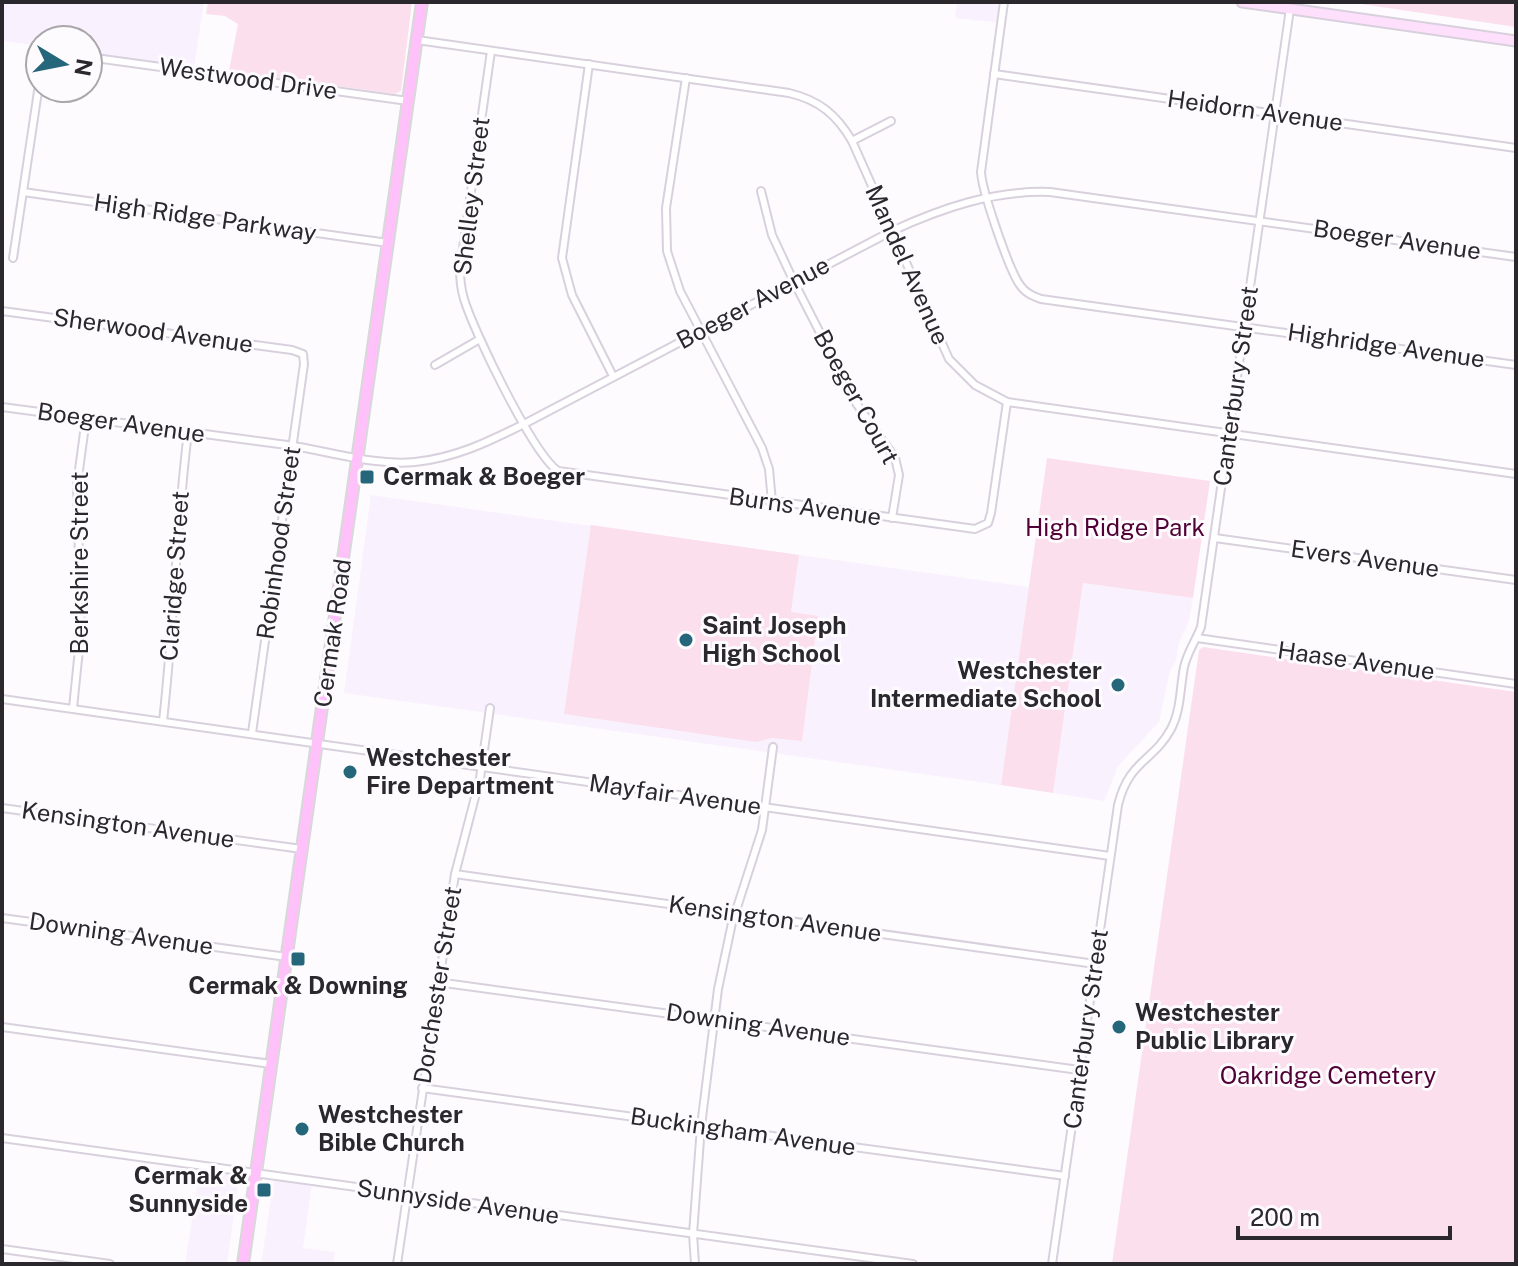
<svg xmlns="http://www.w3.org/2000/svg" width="1518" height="1266" viewBox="0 0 1518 1266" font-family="'Public Sans',sans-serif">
	<rect width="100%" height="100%" fill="#fdfbfe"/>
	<g fill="#f9f2fe">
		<path d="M2,2H204L194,67L88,53V40H40V46L2,41Z"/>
		<path d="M957,2H1005L1002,23L955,18Z"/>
		<path d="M371,495L1029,587L1001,785L344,693Z"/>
		<path d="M1083,583L1193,598L1189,621L1179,643L1176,661L1170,670L1159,722L1118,766L1104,801L1053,793Z"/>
		<path d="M200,1167L240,1172L227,1264H185Z"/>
		<path d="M274,1179L312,1184L303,1248L335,1252L333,1264H261Z"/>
	</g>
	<g fill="#fbdfec">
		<path d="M208,2H412L401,91L395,94L229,71L238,24L225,16L206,14Z"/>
		<path d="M1348,2H1516V27Z"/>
		<path d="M1047,458L1210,481L1193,598L1083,583L1053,793L1001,785Z"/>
		<path d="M591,525L799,555L791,612L818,616L802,741L772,738L756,742L564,714Z"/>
		<path d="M1203,647L1516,692V1264H1112L1199,650Z"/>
	</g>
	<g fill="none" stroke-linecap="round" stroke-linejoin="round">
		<defs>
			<g id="street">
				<path d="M1004,2L981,172C982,191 1009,270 1020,285C1025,293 1033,296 1041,299L1516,365"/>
				<path d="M417,40L789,93C819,100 837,115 852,141L949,359L975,385L1007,402L1516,474"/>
				<path d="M491,51L460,269C460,279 461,289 464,299C474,332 533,454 558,471L975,529L988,523L991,513L1007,402"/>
				<path d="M88,57L408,101"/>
				<path d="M589,64L562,258L572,295L613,376"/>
				<path d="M994,74L1516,148"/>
				<path d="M686,78L666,208L667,251L680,291L762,448L769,469L772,502"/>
				<path d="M852,141L891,121"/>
				<path d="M761,191L772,235L794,282L856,403L895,458L899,475L892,518"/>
				<path d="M23,192L388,243"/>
				<path d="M13,258L40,78"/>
				<path d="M2,311L292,350L303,354L304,364L252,733"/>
				<path d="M435,365L480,339"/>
				<path d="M2,407C97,419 192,432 287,445C329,451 373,466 415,462C455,458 488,442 524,424L892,231C942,208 994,190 1050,192L1516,257"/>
				<path d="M1215,538L1516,580"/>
				<path d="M1197,638L1516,684"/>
				<path d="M2,699L1110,856"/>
				<path d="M73,708L81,630L77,485L86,418"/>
				<path d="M163,721C174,625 176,528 188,432"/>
				<path d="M2,808L302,849"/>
				<path d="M455,874L1095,964"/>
				<path d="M2,918L287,957"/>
				<path d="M437,982L1079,1070"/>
				<path d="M2,1027L271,1064"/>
				<path d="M422,1088L1065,1176"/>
				<path d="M2,1138L913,1264"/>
				<path d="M2,1249L110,1264"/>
				<path d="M397,1264L455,874L480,778L490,708"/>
				<path d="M695,1264L693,1234L701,1126L718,989L732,923L762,830L773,747"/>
				<path d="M1052,1264L1118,805C1129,760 1153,762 1171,729C1181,710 1180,688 1184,667C1187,653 1196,640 1201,627L1290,9"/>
			</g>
			<path id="secondary" d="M1242,2L1516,41"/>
			<path id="primary" d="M243,1264L422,2"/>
		</defs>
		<use href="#street" stroke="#d8d1dd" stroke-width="10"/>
		<use href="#secondary" stroke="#d8d1dd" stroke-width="13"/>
		<use href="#primary" stroke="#d9d8d9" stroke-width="14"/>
		<use href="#street" stroke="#fff" stroke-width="6"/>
		<use href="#secondary" stroke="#ffe0fc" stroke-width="9"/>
		<use href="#primary" stroke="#ffc1fa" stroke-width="10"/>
	</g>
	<g fill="#25667a" stroke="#fdfbfe" stroke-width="3">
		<rect x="359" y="469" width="16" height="16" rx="4"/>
		<circle cx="686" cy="640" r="8"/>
		<circle cx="1118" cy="685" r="8"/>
		<circle cx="350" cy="772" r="8"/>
		<rect x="290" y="951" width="16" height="16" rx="4"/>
		<circle cx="1119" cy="1027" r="8"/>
		<circle cx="302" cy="1129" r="8"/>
		<rect x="256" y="1182" width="16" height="16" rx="4"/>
	</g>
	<g text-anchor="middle" stroke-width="6" stroke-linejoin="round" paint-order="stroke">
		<g font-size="24" fill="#2b282d" stroke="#fdfbfe">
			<text transform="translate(248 79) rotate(8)" y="8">Westwood Drive</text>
			<text transform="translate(1255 111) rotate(8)" y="8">Heidorn Avenue</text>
			<text transform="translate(472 196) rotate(-83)" y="8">Shelley Street</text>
			<text transform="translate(205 218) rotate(8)" y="8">High Ridge Parkway</text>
			<text transform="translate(1397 240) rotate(8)" y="8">Boeger Avenue</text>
			<text transform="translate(907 265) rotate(66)" y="8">Mandel Avenue</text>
			<text transform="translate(753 303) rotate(-28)" y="8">Boeger Avenue</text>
			<text transform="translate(153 331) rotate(8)" y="8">Sherwood Avenue</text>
			<text transform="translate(1386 346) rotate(8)" y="8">Highridge Avenue</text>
			<text transform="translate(1236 386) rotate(-82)" y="8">Canterbury Street</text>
			<text transform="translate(856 397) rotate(61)" y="8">Boeger Court</text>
			<text transform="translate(121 423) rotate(8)" y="8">Boeger Avenue</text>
			<text transform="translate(805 507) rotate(8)" y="8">Burns Avenue</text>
			<text transform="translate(279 543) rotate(-82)" y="8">Robinhood Street</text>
			<text transform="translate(1365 559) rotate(8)" y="8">Evers Avenue</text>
			<text transform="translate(80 563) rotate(-90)" y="8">Berkshire Street</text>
			<text transform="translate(175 576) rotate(-86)" y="8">Claridge Street</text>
			<text transform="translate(333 633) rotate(-82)" y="8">Cermak Road</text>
			<text transform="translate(1356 661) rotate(8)" y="8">Haase Avenue</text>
			<text transform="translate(675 795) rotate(8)" y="8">Mayfair Avenue</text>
			<text transform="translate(128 825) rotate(8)" y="8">Kensington Avenue</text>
			<text transform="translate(775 919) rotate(8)" y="8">Kensington Avenue</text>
			<text transform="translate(121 934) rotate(8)" y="8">Downing Avenue</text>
			<text transform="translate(438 985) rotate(-81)" y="8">Dorchester Street</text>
			<text transform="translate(758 1025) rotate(8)" y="8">Downing Avenue</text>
			<text transform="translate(1086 1029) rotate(-82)" y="8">Canterbury Street</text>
			<text transform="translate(743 1132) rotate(8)" y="8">Buckingham Avenue</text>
			<text transform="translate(458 1202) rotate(8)" y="8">Sunnyside Avenue</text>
		</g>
		<g font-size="24" font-weight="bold" fill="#2b282d" stroke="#fdfbfe" text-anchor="start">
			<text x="383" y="485">Cermak &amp; Boeger</text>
			<text x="702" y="634">Saint Joseph<tspan x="702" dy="28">High School</tspan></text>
			<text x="1102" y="679" text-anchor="end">Westchester<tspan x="1102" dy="28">Intermediate School</tspan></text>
			<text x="366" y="766">Westchester<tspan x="366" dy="28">Fire Department</tspan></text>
			<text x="298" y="994" text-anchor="middle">Cermak &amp; Downing</text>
			<text x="1135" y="1021">Westchester<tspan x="1135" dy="28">Public Library</tspan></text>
			<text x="318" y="1123">Westchester<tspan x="318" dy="28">Bible Church</tspan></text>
			<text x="248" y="1184" text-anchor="end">Cermak &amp;<tspan x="248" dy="28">Sunnyside</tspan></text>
		</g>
		<g font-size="24" fill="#510035" stroke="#fdfbfe">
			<text x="1115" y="536">High Ridge Park</text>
			<text x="1328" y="1084">Oakridge Cemetery</text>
		</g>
	</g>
	<rect width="1518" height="1266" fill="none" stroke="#2b282d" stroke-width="8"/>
	<g transform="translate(64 64) rotate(100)"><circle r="38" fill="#fdfbfe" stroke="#a9a7aa" stroke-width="2"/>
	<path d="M0-6L14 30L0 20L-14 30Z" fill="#25667a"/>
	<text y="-12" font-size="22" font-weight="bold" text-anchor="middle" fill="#2b282d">N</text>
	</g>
	<path d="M1238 1226v12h212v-12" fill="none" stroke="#2b282d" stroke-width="4"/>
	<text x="1250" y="1226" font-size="24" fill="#2b282d" stroke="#fdfbfe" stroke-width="6" paint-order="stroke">200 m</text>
</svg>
